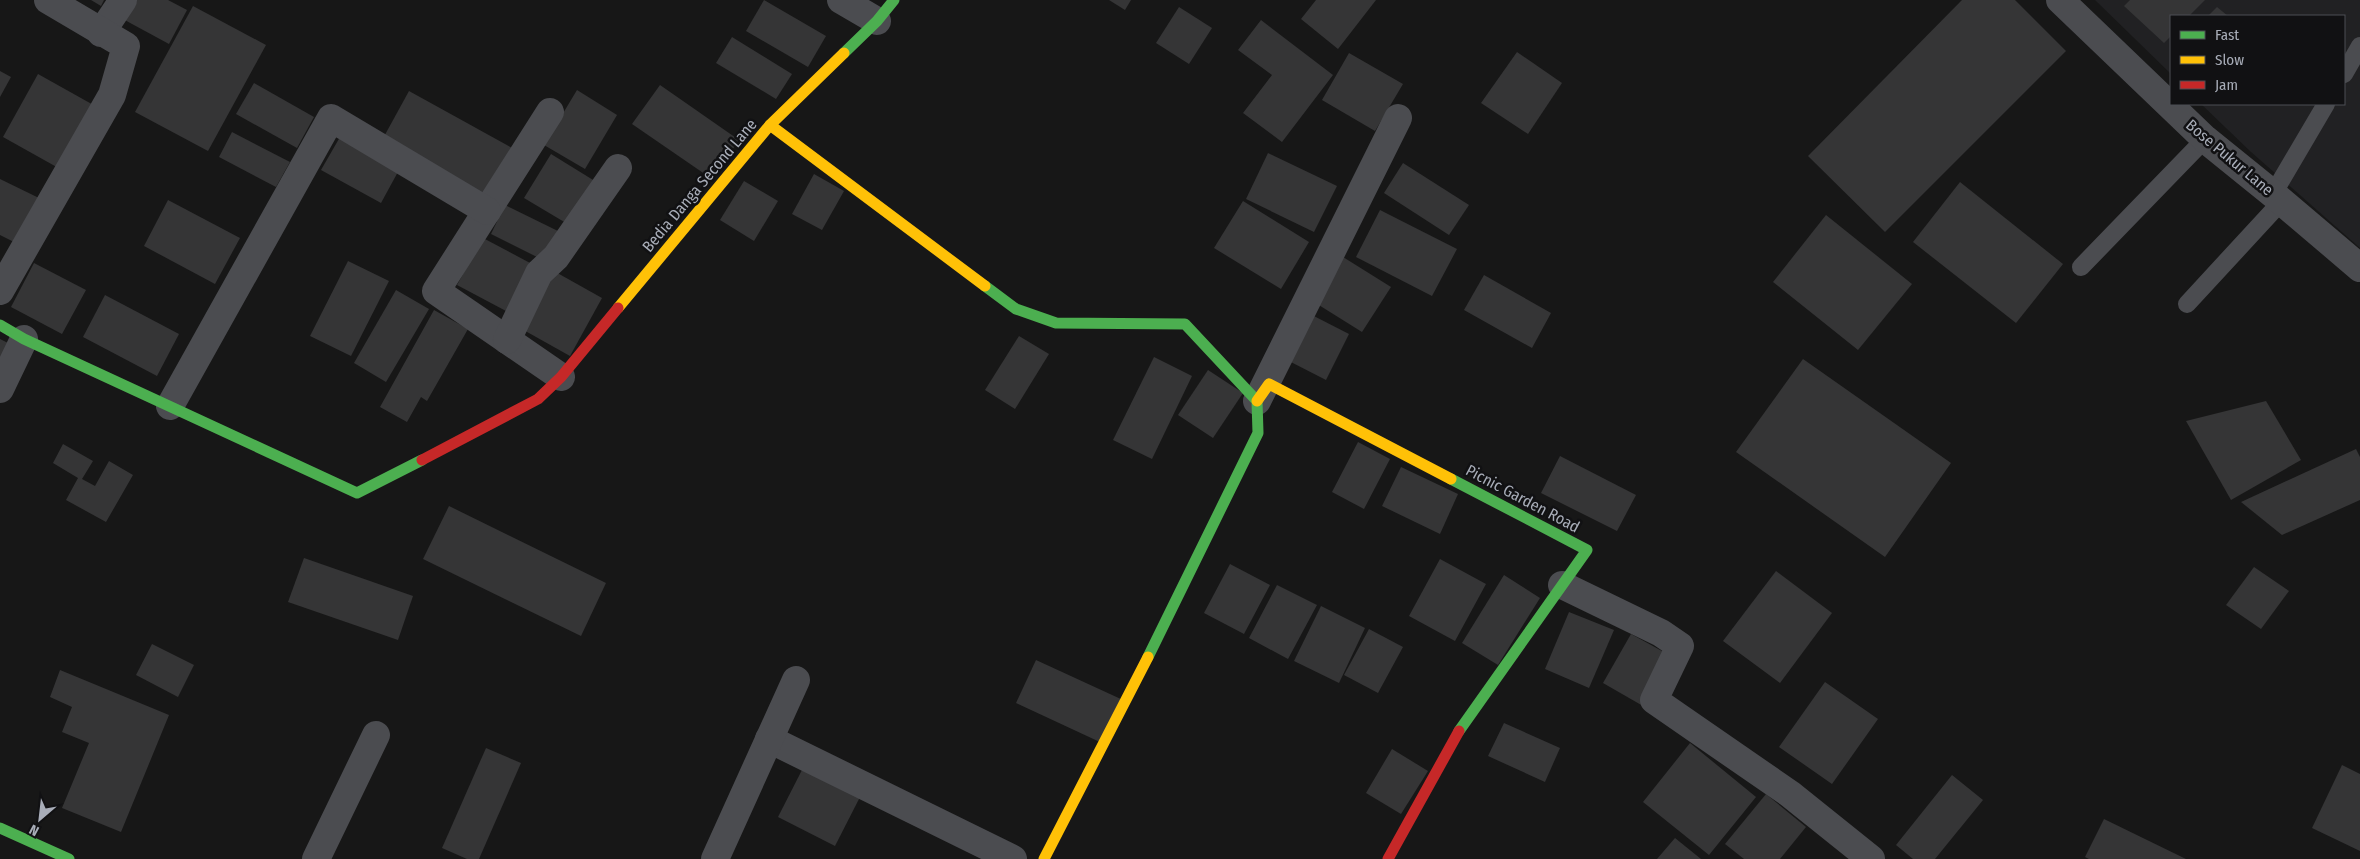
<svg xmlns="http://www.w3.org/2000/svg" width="2360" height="859" viewBox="0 0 2360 859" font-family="'Fira Sans Condensed',sans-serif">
	<rect width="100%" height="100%" fill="#171717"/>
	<path fill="#212123" d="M2095,0H2360V248L2251,152L2201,104H2344V16H2171V74Z"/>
	<g fill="#353536">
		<path d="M91,0H104L101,6Z"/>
		<path d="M131,0H168L187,10L169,44L121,18Z"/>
		<path d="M764,0L826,36L808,67L746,31Z"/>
		<path d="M1109,0H1131L1125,10Z"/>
		<path d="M1316,0H1376L1338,49L1301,19Z"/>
		<path d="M1962,0H2015L2066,51L1885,232L1808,156Z"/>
		<path d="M2130,0H2205L2189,16H2171V36L2164,43L2124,6Z"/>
		<path d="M193,6L266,45L208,151L135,112Z"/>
		<path d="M1179,7L1212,28L1189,64L1156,43Z"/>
		<path d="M2217,7L2228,16H2208Z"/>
		<path d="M1261,20L1333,75L1282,142L1243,113L1272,75L1238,50Z"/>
		<path d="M732,37L792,74L776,99L716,63Z"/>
		<path d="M1517,52L1562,83L1528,134L1481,103Z"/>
		<path d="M1349,53L1403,84L1375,131L1322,100Z"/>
		<path d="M0,71L11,77L0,97Z"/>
		<path d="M38,74L97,107L62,170L3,137Z"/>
		<path d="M254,83L314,117L297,148L236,114Z"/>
		<path d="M660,85L739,140L712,179L632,124Z"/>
		<path d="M577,90L617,115L585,169L544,145Z"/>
		<path d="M409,91L514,149L485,200L381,142Z"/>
		<path d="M232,132L290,162L276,187L219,157Z"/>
		<path d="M340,137L399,170L381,203L321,170Z"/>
		<path d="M1268,153L1337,186L1314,232L1246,199Z"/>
		<path d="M551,154L598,183L571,226L524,198Z"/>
		<path d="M1403,163L1469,205L1449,235L1384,193Z"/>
		<path d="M814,174L844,191L822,230L792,214Z"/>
		<path d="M0,179L39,198L16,243L0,235Z"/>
		<path d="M744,181L778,201L754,241L720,220Z"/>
		<path d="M1960,182L2063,264L2016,323L1913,242Z"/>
		<path d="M168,200L240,238L215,284L144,246Z"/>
		<path d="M1243,201L1309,242L1281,289L1214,248Z"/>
		<path d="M505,205L560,232L545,261L491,234Z"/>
		<path d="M1380,210L1457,249L1432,296L1356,257Z"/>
		<path d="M1826,215L1912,284L1858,350L1773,282Z"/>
		<path d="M483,238L532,264L506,311L457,285Z"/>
		<path d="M1343,257L1391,287L1362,332L1314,302Z"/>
		<path d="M348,261L389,281L351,356L310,336Z"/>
		<path d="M34,263L86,290L62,334L11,307Z"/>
		<path d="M552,270L602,298L570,356L520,328Z"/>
		<path d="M1484,275L1551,313L1532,348L1464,310Z"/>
		<path d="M396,290L429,309L386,382L354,363Z"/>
		<path d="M105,295L179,334L157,376L83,337Z"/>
		<path d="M434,310L468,329L427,401L421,397L407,422L380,407Z"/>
		<path d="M1308,313L1349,334L1326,380L1285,359Z"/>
		<path d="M1019,336L1049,354L1015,409L985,390Z"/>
		<path d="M0,339L12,345L0,367Z"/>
		<path d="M1154,357L1192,376L1152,459L1113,440Z"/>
		<path d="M1803,359L1951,463L1885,557L1736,452Z"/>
		<path d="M1208,370L1243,393L1213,438L1178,415Z"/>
		<path d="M2266,401L2301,460L2231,500L2186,421Z"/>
		<path d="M1358,442L1390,459L1364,509L1332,492Z"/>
		<path d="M63,444L93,461L82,479L95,486L109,461L133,475L106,522L66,500L78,478L53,463Z"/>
		<path d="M2356,449L2360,457V500L2282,535L2241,502Z"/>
		<path d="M1560,456L1636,495L1617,531L1541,493Z"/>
		<path d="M1401,467L1458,494L1440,534L1382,506Z"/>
		<path d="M449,506L606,583L581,636L423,559Z"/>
		<path d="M304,558L413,596L398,640L288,602Z"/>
		<path d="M1440,559L1486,584L1455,641L1409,616Z"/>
		<path d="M1230,564L1270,585L1244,634L1204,613Z"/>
		<path d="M2254,567L2289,591L2261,629L2226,605Z"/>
		<path d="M1776,571L1832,613L1780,683L1723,641Z"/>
		<path d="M1504,575L1540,598L1498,665L1462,643Z"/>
		<path d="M1277,585L1317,605L1288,659L1249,638Z"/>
		<path d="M1321,606L1365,628L1339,683L1294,661Z"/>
		<path d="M1569,612L1614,630L1589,688L1545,669Z"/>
		<path d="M1369,629L1403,647L1378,693L1344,675Z"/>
		<path d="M1631,634L1671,656L1643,706L1603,683Z"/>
		<path d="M152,644L194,665L178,697L136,675Z"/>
		<path d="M1036,660L1123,700L1102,743L1016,703Z"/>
		<path d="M60,670L169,715L121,832L62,808L89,743L62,732L72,707L50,697Z"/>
		<path d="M1825,682L1878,719L1832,784L1779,747Z"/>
		<path d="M1504,723L1560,748L1545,782L1488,756Z"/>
		<path d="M1690,743L1756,797L1709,855L1643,802Z"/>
		<path d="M486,748L521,763L479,859H467L442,848Z"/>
		<path d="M1392,749L1428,771L1401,814L1366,793Z"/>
		<path d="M2342,765L2360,774V851L2312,828Z"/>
		<path d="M803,768L860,797L835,846L778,817Z"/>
		<path d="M1952,775L1983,800L1935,859H1913L1896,845Z"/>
		<path d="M1766,794L1806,827L1780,859H1744L1725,844Z"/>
		<path d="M2104,819L2186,859H2089L2085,857Z"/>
		<path d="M1675,838L1701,859H1657Z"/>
	</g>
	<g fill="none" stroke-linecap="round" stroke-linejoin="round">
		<g stroke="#4b4c50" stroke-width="18">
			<path d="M2344,74L2360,46"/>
			<path d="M2273,194L2326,104"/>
			<path d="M2081,267L2205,139"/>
			<path d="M2187,304L2282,201"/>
		</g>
		<g stroke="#4b4c50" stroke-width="28">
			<path d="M841,0L877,21"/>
			<path d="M2060,0L2205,139L2273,194L2360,268"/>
			<path d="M101,33L123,0"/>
			<path d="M550,112L436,291L561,377"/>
			<path d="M0,291L112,95L126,46L48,0"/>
			<path d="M507,340L539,273L556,257L618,168"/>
			<path d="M0,389L24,339"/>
			<path d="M1257,401L1398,118"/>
			<path d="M170,406L331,118L487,211"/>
			<path d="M1562,585L1661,633L1680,646L1654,700L1790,794L1871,859"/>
			<path d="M769,739L1013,859"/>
			<path d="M316,859L376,735"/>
			<path d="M715,859L796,680"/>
		</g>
		<g stroke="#4caf50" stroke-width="11">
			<path d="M844,53L877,21L894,0"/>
			<path d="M985,286L1016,309L1056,323L1185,324L1257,401L1258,433L1148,657"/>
			<path d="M0,325L24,339L357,493L422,460"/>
			<path d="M1451,479L1587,550L1459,731"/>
			<path d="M0,828L69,859"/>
		</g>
		<g stroke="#ffc107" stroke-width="11">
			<path d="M770,125L985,286"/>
			<path d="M618,308L770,125L844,53"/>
			<path d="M1257,401L1269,384L1451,479"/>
			<path d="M1044,859L1148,657"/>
		</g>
		<g stroke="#c62828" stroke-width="11">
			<path d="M422,460L538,399L561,377L618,308"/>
			<path d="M1388,859L1459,731"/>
		</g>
	</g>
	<g text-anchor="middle" stroke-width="5" stroke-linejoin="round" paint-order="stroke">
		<g font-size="16" fill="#a8adb8" stroke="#111113">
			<text transform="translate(2230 157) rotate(40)" y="6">Bose Pukur Lane</text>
			<text transform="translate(699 185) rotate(-50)" y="6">Bedia Danga Second Lane</text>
			<text transform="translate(1523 498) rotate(28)" y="6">Picnic Garden Road</text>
		</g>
	</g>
	<rect x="2170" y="15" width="175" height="90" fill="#111113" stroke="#4d4f55"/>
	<rect x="2180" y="31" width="25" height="8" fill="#4caf50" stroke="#4d4f55"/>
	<text x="2215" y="40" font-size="15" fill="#a8adb8">Fast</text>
	<rect x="2180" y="56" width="25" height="8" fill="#ffc107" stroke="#4d4f55"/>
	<text x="2215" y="65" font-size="15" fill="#a8adb8">Slow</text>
	<rect x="2180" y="81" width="25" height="8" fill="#c62828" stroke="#4d4f55"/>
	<text x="2215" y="90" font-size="15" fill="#a8adb8">Jam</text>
	<g transform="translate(40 819) rotate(208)" stroke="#111113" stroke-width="4" paint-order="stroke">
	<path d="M0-4L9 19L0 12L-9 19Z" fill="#a8adb8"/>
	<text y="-8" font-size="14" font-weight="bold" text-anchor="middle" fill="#a8adb8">N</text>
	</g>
</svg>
